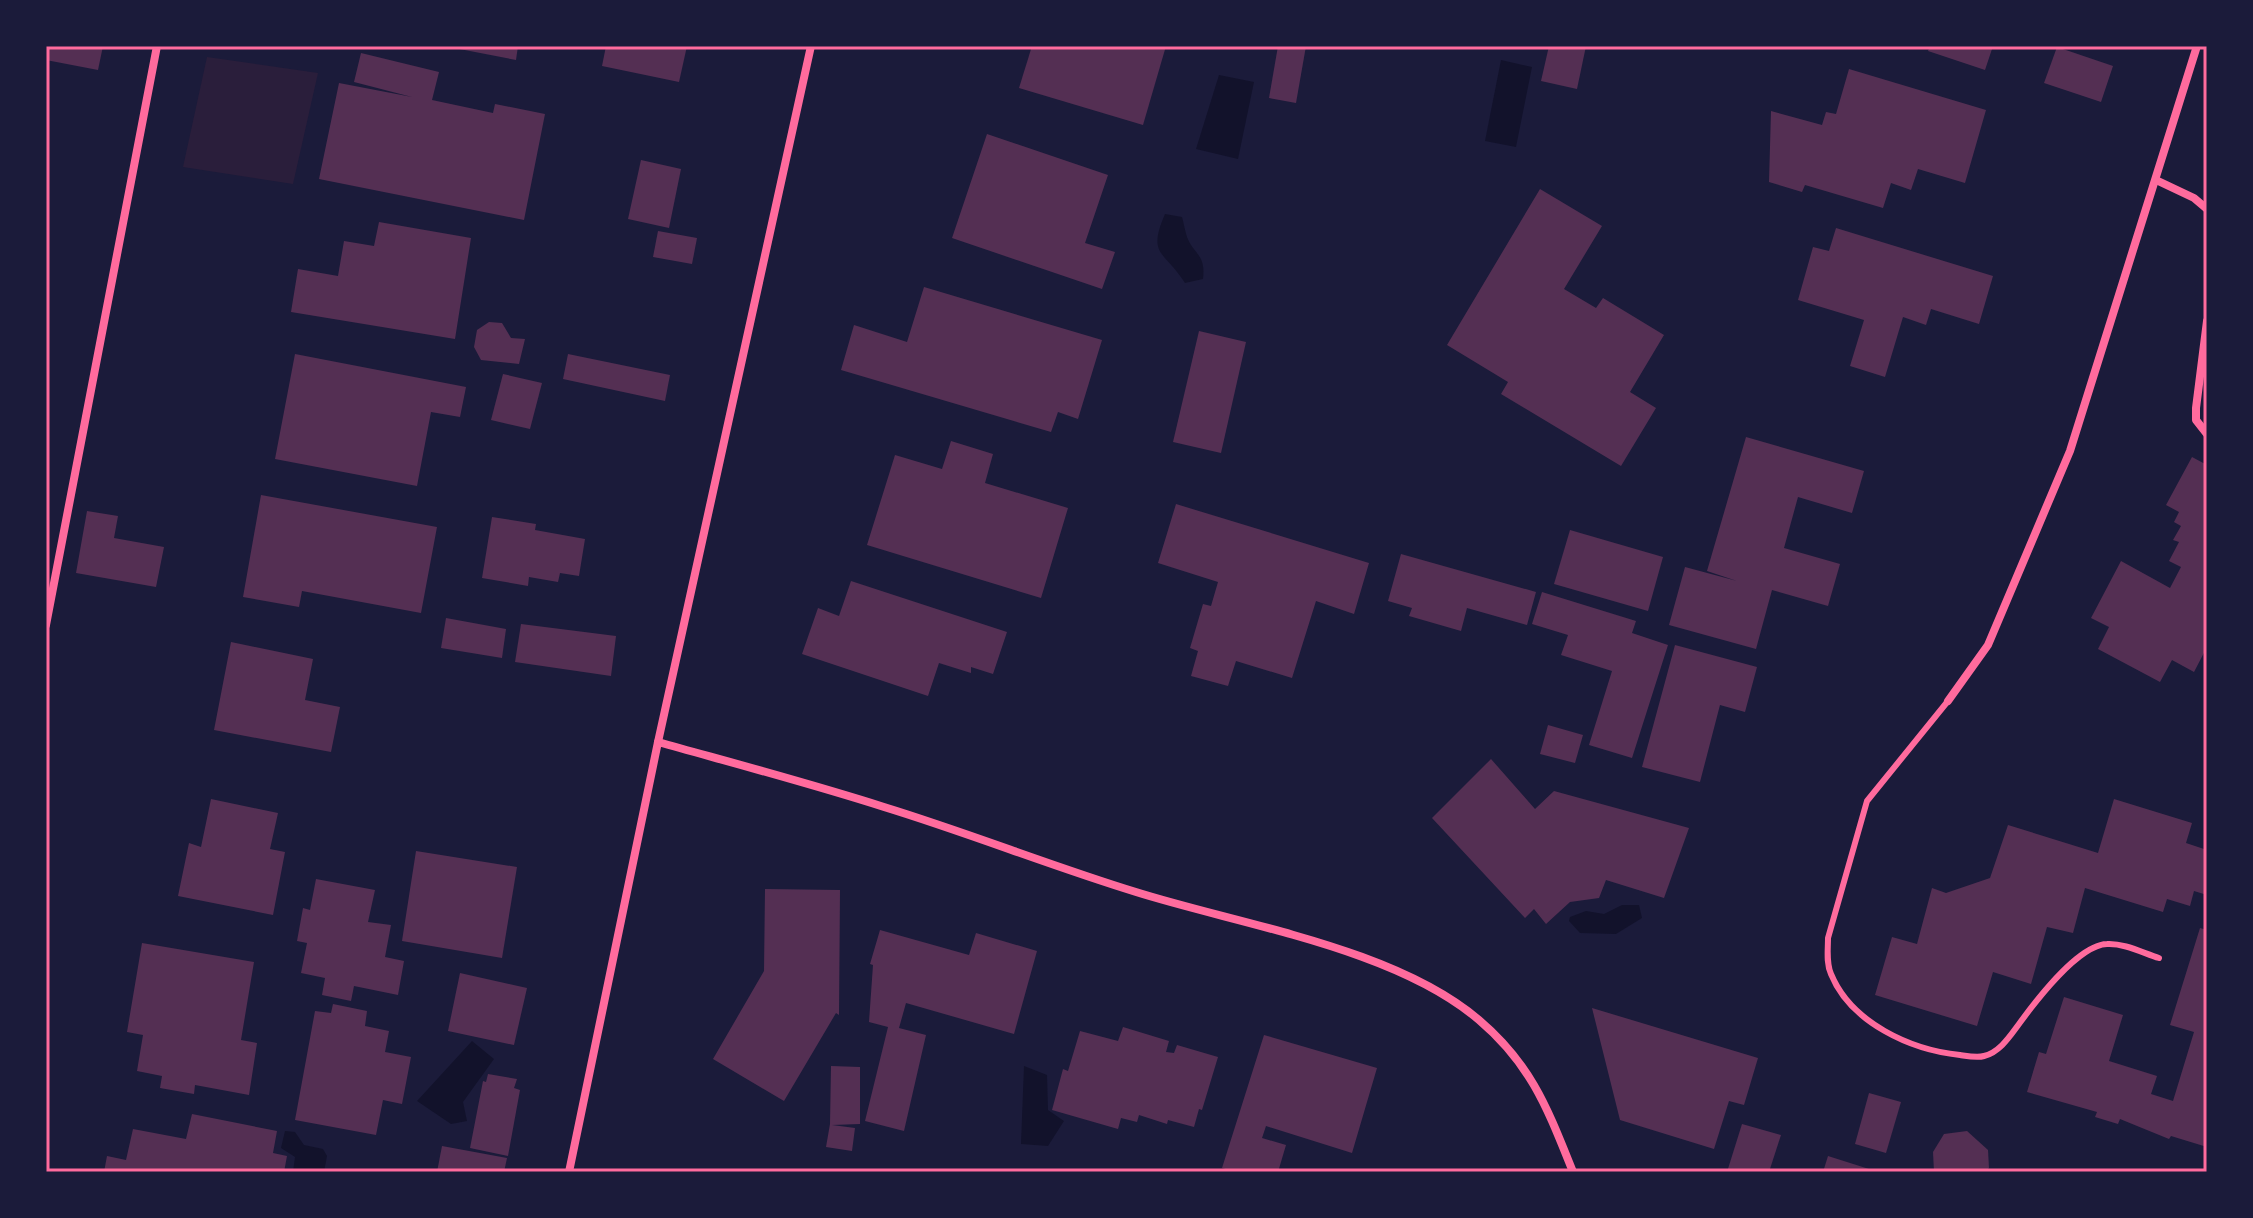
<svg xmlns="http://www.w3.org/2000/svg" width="2253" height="1218" viewBox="0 0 2253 1218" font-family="'Archivo Narrow',sans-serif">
	<rect width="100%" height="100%" fill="#1b1b3a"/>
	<path fill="#2a1e3b" d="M207,57L318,73L293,184L183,167Z"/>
	<g fill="#12122b">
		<path d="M1501,60L1532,67L1516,147L1485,141Z"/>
		<path d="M1219,75L1254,82L1238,159L1196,149Z"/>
		<path d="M1165,214L1182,217C1184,224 1185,231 1187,237C1194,255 1206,254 1203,279L1185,283C1164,250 1147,256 1165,214Z"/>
		<path d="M1622,905H1639L1642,918L1616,934L1580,933L1569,921L1570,917L1586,911L1604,914Z"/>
		<path d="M472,1041L494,1059L463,1102L467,1121L451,1124L417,1101Z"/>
		<path d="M1024,1066L1047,1075L1048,1110L1064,1121L1048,1146L1021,1144Z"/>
		<path d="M285,1131L295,1132L304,1145L323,1149L327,1156L324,1172H293L295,1157L281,1148Z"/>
	</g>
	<g fill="#542f53">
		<path d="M46,46H103L98,70L46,60Z"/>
		<path d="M444,46H518L516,60Z"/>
		<path d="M606,46H687L679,82L602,66Z"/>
		<path d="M1032,46H1166L1143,125L1019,88Z"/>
		<path d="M1278,46H1306L1296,103L1269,98Z"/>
		<path d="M1549,46H1586L1577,89L1541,81Z"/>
		<path d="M1930,46H1993L1985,70L1928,51Z"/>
		<path d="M2057,47L2113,66L2101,102L2044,83Z"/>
		<path d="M361,53L439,72L432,100L493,113L495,104L545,114L524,220L319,179L339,83L412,97L354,82Z"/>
		<path d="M1849,69L1986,110L1965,183L1918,169L1911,190L1891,183L1883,208L1805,185L1802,192L1769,182L1771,111L1822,125L1826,112L1836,114Z"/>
		<path d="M987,134L1108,175L1085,243L1115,252L1102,289L952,238Z"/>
		<path d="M641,160L681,169L669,228L628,219Z"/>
		<path d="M1540,189L1602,226L1564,289L1596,308L1603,298L1664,335L1630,392L1656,408L1621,466L1501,394L1508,382L1447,345Z"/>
		<path d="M379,222L471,238L455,339L291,312L298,269L338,276L344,241L374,246Z"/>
		<path d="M1836,228L1993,276L1979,324L1931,309L1926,325L1903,317L1885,377L1850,366L1864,320L1798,300L1813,247L1829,251Z"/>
		<path d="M658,231L697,238L692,264L653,257Z"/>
		<path d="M924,287L1102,340L1078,419L1058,412L1051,432L841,370L854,325L907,342Z"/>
		<path d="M489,322L502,323L511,338L525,339L519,364L481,360L474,347L477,330Z"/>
		<path d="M1199,331L1246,342L1221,453L1173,442Z"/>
		<path d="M295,354L466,387L460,417L431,412L417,486L275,459Z"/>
		<path d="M568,354L670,375L665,401L563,379Z"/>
		<path d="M503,374L542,383L530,429L491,420Z"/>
		<path d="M1746,437L1864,471L1852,513L1798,497L1784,548L1840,564L1828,606L1772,590L1756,649L1669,625L1685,567L1737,581L1707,571Z"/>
		<path d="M951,441L993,454L985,483L1068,508L1041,598L867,545L895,455L942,469Z"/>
		<path d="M2192,457L2207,465V647L2194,672L2172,660L2160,682L2098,649L2109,627L2091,618L2121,561L2170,588L2181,567L2169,561L2179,542L2173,540L2181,526L2174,522L2179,512L2166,505Z"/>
		<path d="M261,495L437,527L421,613L302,591L299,607L243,597Z"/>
		<path d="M1176,504L1369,563L1354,614L1316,601L1292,678L1236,661L1228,686L1191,676L1198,651L1190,648L1203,604L1211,606L1218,582L1158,563Z"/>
		<path d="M87,511L118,516L114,538L164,547L156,587L76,573Z"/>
		<path d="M492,517L536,524L535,530L585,539L579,576L560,573L558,582L529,577L528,586L482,578Z"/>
		<path d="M1570,530L1663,557L1648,611L1554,584Z"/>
		<path d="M1401,554L1536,592L1527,625L1467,608L1461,631L1409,616L1412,608L1388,601Z"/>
		<path d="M851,581L1007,632L993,674L971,667V673L939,663L928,696L802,654L818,608L839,616Z"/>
		<path d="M1542,592L1636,621L1632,633L1668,645L1632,758L1589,745L1612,671L1561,655L1568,635L1532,624Z"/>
		<path d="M446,618L506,629L502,658L441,648Z"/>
		<path d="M521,624L616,636L611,676L515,662Z"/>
		<path d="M231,642L313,659L305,700L340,707L331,752L214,730Z"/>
		<path d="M1675,645L1757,667L1745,712L1720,705L1700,782L1642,767Z"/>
		<path d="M1548,725L1583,735L1575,763L1540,754Z"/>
		<path d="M1491,759L1535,809L1554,791L1689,828L1664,898L1606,880L1599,898L1570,902L1546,924L1534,909L1525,918L1432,818Z"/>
		<path d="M211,799L278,813L270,849L285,852L273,915L178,896L189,843L201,847Z"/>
		<path d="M2114,799L2192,823L2186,843L2207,850V895L2194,891L2190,906L2167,899L2163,912L2085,888L2073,933L2047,927L2031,984L1993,972L1977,1026L1875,995L1892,937L1917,944L1932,888L1946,893L1990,878L2008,825L2098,853Z"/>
		<path d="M416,851L517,867L502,958L402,941Z"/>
		<path d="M316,879L375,890L368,922L391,925L385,957L404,961L398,995L354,986L351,1001L322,995L325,978L301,973L307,943L297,941L303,908L310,910Z"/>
		<path d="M765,889L840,890L839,1015L836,1013L784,1101L713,1059L764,971Z"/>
		<path d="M2200,928L2207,930V1147L2171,1136L2169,1139L2120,1119L2118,1124L2095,1117L2097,1112L2027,1092L2039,1052L2046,1054L2064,997L2123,1015L2109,1061L2157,1076L2151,1094L2173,1101L2194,1032L2170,1025Z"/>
		<path d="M880,930L969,955L976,933L1037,951L1014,1034L906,1003L899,1028L926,1035L904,1131L865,1121L888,1027L869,1022L873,965L870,964Z"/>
		<path d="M142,943L254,962L241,1040L257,1043L249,1095L195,1085L194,1094L160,1088L162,1076L137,1071L143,1035L127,1032Z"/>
		<path d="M460,973L527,988L514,1045L448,1031Z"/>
		<path d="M333,1004L367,1011L365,1026L389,1031L385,1052L411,1057L402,1104L383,1100L376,1135L295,1120L315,1011L331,1013Z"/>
		<path d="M1592,1008L1758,1058L1744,1105L1729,1101L1714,1149L1620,1120Z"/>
		<path d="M1123,1027L1169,1041L1166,1052L1174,1053L1177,1045L1218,1057L1202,1110L1199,1109L1194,1127L1168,1120L1167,1124L1139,1115L1137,1122L1121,1118L1118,1129L1052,1110L1063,1069L1068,1071L1080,1031L1118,1041Z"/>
		<path d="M1264,1035L1377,1068L1352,1153L1266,1126L1262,1138L1286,1145L1278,1172H1236L1222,1168Z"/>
		<path d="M831,1066L860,1067V1124L832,1125L855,1128L852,1151L826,1147L830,1124Z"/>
		<path d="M488,1074L517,1079L514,1088L520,1090L508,1156L470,1148L483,1081L486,1082Z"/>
		<path d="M1869,1093L1901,1102L1886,1153L1855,1144Z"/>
		<path d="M192,1114L277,1131L273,1153L287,1156L284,1172H104L107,1156L126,1160L133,1129L186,1139Z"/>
		<path d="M1742,1124L1781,1135L1769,1172H1727Z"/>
		<path d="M1967,1131L1988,1150L1989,1168L1985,1172H1934L1933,1152L1944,1134Z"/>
		<path d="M442,1146L507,1158L504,1172H437Z"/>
		<path d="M1828,1156L1869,1169L1867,1172H1823Z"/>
	</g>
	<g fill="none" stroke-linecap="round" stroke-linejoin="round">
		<path stroke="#ff6b9d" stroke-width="6" d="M1948,701L1867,801L1828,938C1828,950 1826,963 1831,974C1851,1023 1911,1050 1960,1055C1967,1056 1977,1058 1984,1056C2000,1052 2010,1036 2019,1024C2035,1002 2078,945 2107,944C2124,943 2143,953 2159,958"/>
		<g stroke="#ff6b9d" stroke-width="8">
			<path d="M2156,180L2194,198L2207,209"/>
			<path d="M2207,321L2196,408V420L2207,434"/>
			<path d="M46,625L157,46"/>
			<path d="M1948,701L1988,645L2070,451L2197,46"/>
			<path d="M658,742C733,763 809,783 884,807C969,833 1051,866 1136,892C1241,925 1395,948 1479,1020C1532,1065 1548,1110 1573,1172"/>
			<path d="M569,1172L658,742L811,46"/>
		</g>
	</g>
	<rect width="2253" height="1218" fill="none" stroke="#1b1b3a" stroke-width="96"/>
	<rect x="48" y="48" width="2157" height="1122" fill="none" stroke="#ff6b9d" stroke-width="3"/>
</svg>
